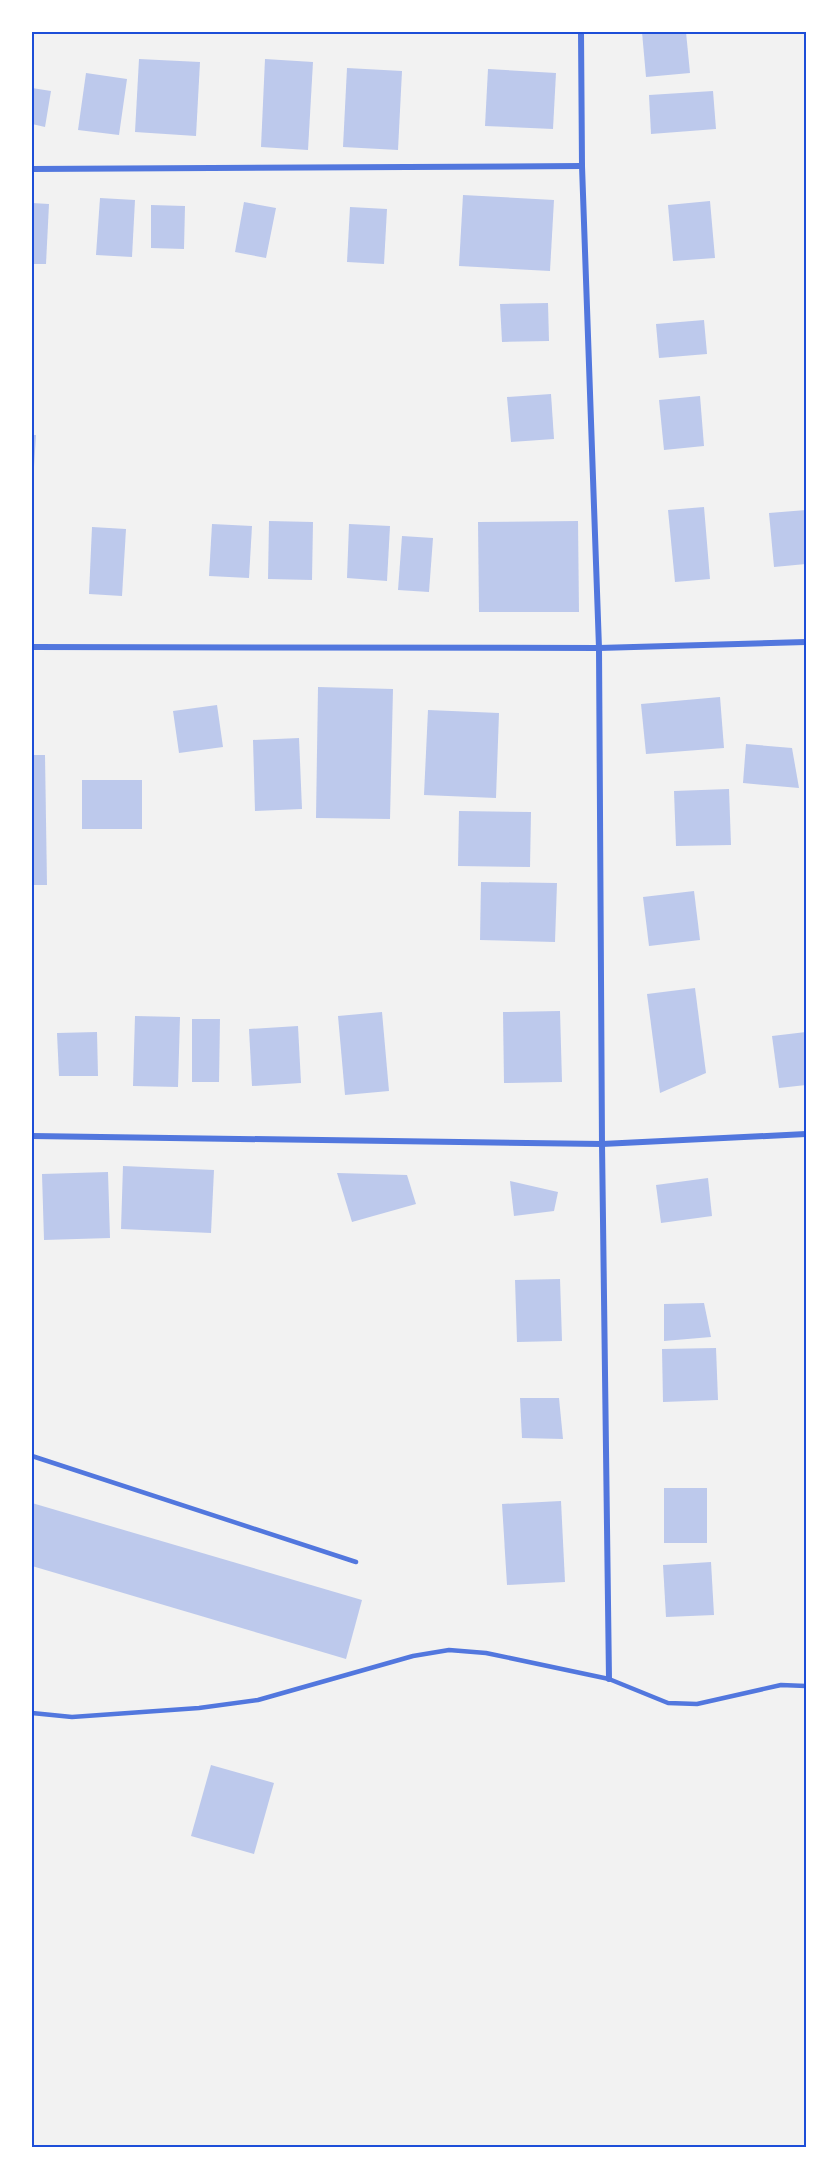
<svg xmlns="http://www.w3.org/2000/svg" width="838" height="2179" viewBox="0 0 838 2179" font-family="'Alegreya Sans',sans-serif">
	<rect width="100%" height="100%" fill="#f2f2f2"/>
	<g fill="#bdc9ec">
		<path d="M642,32H686L690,73L646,77Z"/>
		<path d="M139,59L200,62L196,136L135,132Z"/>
		<path d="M265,59L313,62L308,150L261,147Z"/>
		<path d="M347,68L402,71L398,150L343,147Z"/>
		<path d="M488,69L556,73L553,129L485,126Z"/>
		<path d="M86,73L127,79L119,135L78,130Z"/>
		<path d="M32,88L51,91L45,127L32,124Z"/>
		<path d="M713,91L716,129L651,134L649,95Z"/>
		<path d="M463,195L554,200L550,271L459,266Z"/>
		<path d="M100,198L135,200L132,257L96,255Z"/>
		<path d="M710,201L715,258L673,261L668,205Z"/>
		<path d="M244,202L276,208L266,258L235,252Z"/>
		<path d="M32,203L49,204L46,264H32Z"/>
		<path d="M151,205L185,206L184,249L151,248Z"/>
		<path d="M350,207L387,209L384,264L347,262Z"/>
		<path d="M548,303L549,341L502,342L500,304Z"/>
		<path d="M704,320L707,354L659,358L656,324Z"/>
		<path d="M551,394L554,439L511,442L507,397Z"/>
		<path d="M700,396L704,446L664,450L659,400Z"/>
		<path d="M32,435H36L33,483H32Z"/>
		<path d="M704,507L710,579L675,582L668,510Z"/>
		<path d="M806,510V564L774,567L769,513Z"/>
		<path d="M269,521L313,522L312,580L268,579Z"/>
		<path d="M578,521L579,612H479L478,522Z"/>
		<path d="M212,524L252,526L249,578L209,576Z"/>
		<path d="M349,524L390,526L387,581L347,578Z"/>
		<path d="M92,527L126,529L122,596L89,594Z"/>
		<path d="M402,536L433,538L429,592L398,590Z"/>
		<path d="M318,687L393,689L390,819L316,818Z"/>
		<path d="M720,697L724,748L646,754L641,704Z"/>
		<path d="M217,705L223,747L179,753L173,711Z"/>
		<path d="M428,710L499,713L496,798L424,795Z"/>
		<path d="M299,738L302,809L255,811L253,740Z"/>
		<path d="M746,744L792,748L799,788L743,783Z"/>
		<path d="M32,755H45L47,885H32Z"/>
		<rect x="82" y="780" width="60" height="49"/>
		<path d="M729,789L731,845L676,846L674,791Z"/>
		<path d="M459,811L531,812L530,867L458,866Z"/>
		<path d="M481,882L557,883L555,942L480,940Z"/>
		<path d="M694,891L700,940L649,946L643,897Z"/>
		<path d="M695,988L706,1073L660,1093L647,994Z"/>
		<path d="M560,1011L562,1082L504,1083L503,1012Z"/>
		<path d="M382,1012L389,1091L345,1095L338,1016Z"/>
		<path d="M135,1016L180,1017L178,1087L133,1086Z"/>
		<path d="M192,1019H220L219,1082H192Z"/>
		<path d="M298,1026L301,1083L252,1086L249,1029Z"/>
		<path d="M97,1032L98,1076H59L57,1033Z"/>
		<path d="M806,1032V1085L779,1088L772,1036Z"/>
		<path d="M123,1166L214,1170L211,1233L121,1229Z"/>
		<path d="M108,1172L110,1238L44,1240L42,1174Z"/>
		<path d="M337,1173L407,1175L416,1204L352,1222Z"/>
		<path d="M708,1178L712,1216L661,1223L656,1185Z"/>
		<path d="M510,1181L558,1192L554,1211L514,1216Z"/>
		<path d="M560,1279L562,1341L517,1342L515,1280Z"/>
		<path d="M704,1303L711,1337L664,1341V1304Z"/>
		<path d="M716,1348L718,1400L663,1402L662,1349Z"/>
		<path d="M520,1398H559L563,1439L522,1438Z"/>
		<rect x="664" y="1488" width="43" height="55"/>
		<path d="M561,1501L565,1582L507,1585L502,1504Z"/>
		<path d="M32,1503L362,1600L346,1659L32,1566Z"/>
		<path d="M711,1562L714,1615L666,1617L663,1565Z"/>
		<path d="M211,1765L274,1783L254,1854L191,1836Z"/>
	</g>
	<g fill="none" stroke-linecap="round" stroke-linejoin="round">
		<g stroke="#5277de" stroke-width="4.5">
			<path d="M32,1456L356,1562"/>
			<path d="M32,1713L72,1717L199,1708L258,1700L413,1656L449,1650L486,1653L609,1679L668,1703L697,1704L781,1685L806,1686"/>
		</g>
		<g stroke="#5277de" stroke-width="6">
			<path d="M581,32L582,166L599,648L602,1144L609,1679"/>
			<path d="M32,169L582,166"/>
			<path d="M32,647L599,648L806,642"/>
			<path d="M32,1136L602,1144L806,1134"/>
		</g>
	</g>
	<rect width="838" height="2179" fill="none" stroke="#ffffff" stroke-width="66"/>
	<rect x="33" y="33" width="772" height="2113" fill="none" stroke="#1d4ed8" stroke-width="2"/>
</svg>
